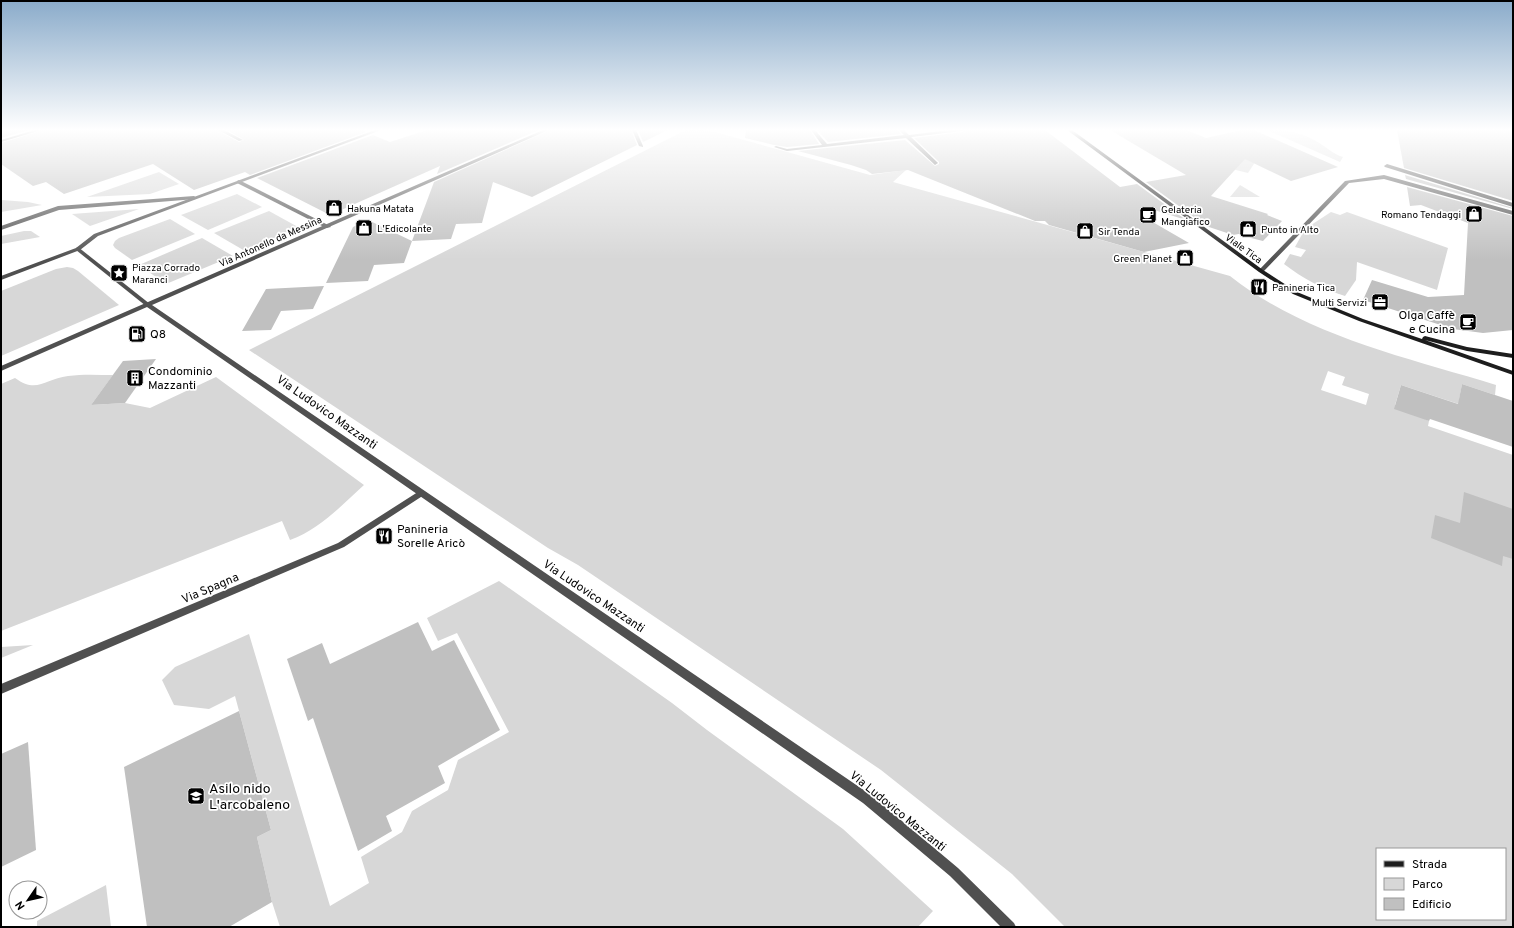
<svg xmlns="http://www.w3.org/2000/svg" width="1514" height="928" viewBox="0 0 1514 928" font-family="Overpass,sans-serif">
	<rect width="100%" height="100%" fill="#fff"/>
	<g fill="#d7d7d7" fill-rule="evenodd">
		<path d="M686,130H704L715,132L870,175L906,170L893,182L1230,276C1306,336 1405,357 1496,385L1495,395L1462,384L1459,400L1492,415L1401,385L1395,405L1429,421L1428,426L1513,455V927H1065L1012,874L881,770L578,565L548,548L249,350ZM1328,371L1345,377L1342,385L1369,394L1366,405L1321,390ZM1377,849H1505V919H1377Z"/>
		<path d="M1267,130C1287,130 1297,131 1316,141C1325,146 1333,154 1343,157L1340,162Z"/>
		<path d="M1261,153L1248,173L1228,168L1216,161Z"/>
		<path d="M159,172L179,184L150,194L87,197Z"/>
		<path d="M1240,185L1260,197H1230Z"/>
		<path d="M237,194L262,207L208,230L181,215Z"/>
		<path d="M1,200L28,202L42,205L1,212Z"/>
		<path d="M139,209L90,226L72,214Z"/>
		<path d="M269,211L298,227L245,251L214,233Z"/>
		<path d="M1331,212L1340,215L1347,212L1448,248L1437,290L1357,262L1356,280L1345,296C1323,289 1302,278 1284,264L1290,254L1301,257L1306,250L1295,247L1305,229Z"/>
		<path d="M170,219L195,234L132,260L115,248L113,245L115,241L119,238Z"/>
		<path d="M24,231H31L40,237L1,244V236Z"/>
		<path d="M202,238L233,256L166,284L139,265Z"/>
		<path d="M67,267L73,268L78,271L119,305L1,356V291L56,269Z"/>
		<path d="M113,375L91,405L125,403L150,408L216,377L364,485C341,506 320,529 290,540L282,521L1,631V384L15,378C37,394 45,379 68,376C83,374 98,375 113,375Z"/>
		<path d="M499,581L672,703L707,730L843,829L933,911L918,927H280L272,902L257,837L271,830L235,696L209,709L174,705L162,680L175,667L249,634L330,906L369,883L361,857L402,832L412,811L448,790L458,760L509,732L457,633L438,641L427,618Z"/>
		<path d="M33,645L1,658V647Z"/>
		<path d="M106,885L111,927H37V921Z"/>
	</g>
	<g fill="#c0c0c0">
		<path d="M1,130H30L1,138Z"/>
		<path d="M43,130H217L239,142L244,140L227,130H362L366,132L250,175L245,172L194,190L153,164L64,194L46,182L33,186L1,164V143Z"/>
		<path d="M427,130H539L437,174L440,166L330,215L257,178L373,135L390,142Z"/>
		<path d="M550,130H631L637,145L532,197L493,182L482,223L456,224L451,239L412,241L434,182Z"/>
		<path d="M638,130H668L643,142Z"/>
		<path d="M746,130H810L819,144L787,147L774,145L745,138Z"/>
		<path d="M817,130H898L901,134L828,142Z"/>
		<path d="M965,130H1045L1120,187L1137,184L1186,220L1148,208L1144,217L1189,243L1144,252L1049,225L1045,221H1035L908,170L872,174L866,170L851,165L798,151L905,140L935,166L939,164V162L914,138L962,132Z"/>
		<path d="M1110,130H1187L1206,138L1241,130H1254L1338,167L1291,181L1245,159L1211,196L1268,214L1267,215L1282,221L1263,241L1251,238L1244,233L1233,235L1206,226L1146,182L1186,175Z"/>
		<path d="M1397,130H1513V201L1404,168Z"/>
		<path d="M1405,175L1513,208V209L1406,179Z"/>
		<path d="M1407,187L1513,216V330L1483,333L1453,329L1363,300L1372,280L1428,297L1464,295L1468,223L1421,205L1410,206Z"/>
		<path d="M368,220L412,241L404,263L374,265L368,281L326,283L353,227Z"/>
		<path d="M324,286L313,309L281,311L271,330L242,331L266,289Z"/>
		<path d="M156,359L125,403L91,405L123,361Z"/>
		<path d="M1462,384L1513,401V447L1430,419L1429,421L1394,409L1401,385L1458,404Z"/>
		<path d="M1464,492L1513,509V559L1503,556L1502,566L1431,538L1435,515L1460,523Z"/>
		<path d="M418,622L432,651L454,640L500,730L438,766L445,783L386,816L392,831L358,851L313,718L308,721L287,659L322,643L330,664Z"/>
		<path d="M239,711L271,830L257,837L272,902L229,927H147L124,767Z"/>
		<path d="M28,742L36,850L1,867V754Z"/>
	</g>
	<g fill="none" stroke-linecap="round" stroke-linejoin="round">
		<path fill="#505050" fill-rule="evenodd" d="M78,247L150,304V306H146L76,250V248Z"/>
		<g fill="#505050" fill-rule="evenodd">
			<path d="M35,130H42L1,142V140Z"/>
			<path d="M218,130H224L243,140L239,141Z"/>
			<path d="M632,130H636L643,146V147L639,146Z"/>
			<path d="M811,130H815L827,144L904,135L899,130H904L909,135L950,130H964L962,131L911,137L937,162L938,163L935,165L906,138L787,151L774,147L776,146L787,149L822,145Z"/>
			<path d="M1387,164L1513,203V207L1385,167L1384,166Z"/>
			<path d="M1384,175L1513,211V215L1384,179L1349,183L1263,272H1259V270L1345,181Z"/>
			<path d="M239,180L330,226L331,227L326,228L237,183V181Z"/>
			<path d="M194,196L197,198L196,199L59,210L1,230V226L58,206Z"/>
			<path d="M421,490L424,491L425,493L424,495L344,547L1,694V684L338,543Z"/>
		</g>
		<g fill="#505050" fill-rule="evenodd">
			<path d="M375,130H381L98,236L80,250L1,280V276L76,248L94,234Z"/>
			<path d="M543,130H549L152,305L871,795L958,868L1014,923L1016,927H1001L950,876L863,803L147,307L1,371V366Z"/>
		</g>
		<path fill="#1d1d1d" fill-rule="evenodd" d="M1067,130H1072L1263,270L1297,292L1363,319L1422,339L1423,337L1425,336L1467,347L1513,354V358L1467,351L1425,340L1513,371V375L1359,321L1293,294L1259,272Z"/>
	</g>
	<linearGradient id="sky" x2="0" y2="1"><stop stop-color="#8aabca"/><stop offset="0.5" stop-color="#fff"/><stop offset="1" stop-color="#fff" stop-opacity="0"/></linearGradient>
	<rect width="1514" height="260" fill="url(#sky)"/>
	<defs>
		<symbol id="shop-square" viewBox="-11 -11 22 22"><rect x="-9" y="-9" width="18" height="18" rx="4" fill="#000" stroke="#fff"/><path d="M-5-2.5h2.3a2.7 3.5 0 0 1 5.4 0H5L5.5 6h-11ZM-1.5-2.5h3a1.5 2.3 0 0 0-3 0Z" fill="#fff"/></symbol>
		<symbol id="cafe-square" viewBox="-11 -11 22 22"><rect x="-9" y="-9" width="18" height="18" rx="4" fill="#000" stroke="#fff"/><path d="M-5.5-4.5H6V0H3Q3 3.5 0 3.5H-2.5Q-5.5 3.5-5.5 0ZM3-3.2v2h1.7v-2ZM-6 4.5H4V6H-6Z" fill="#fff"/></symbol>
		<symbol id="sight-square" viewBox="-11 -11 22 22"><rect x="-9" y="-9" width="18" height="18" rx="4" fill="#000" stroke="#fff"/><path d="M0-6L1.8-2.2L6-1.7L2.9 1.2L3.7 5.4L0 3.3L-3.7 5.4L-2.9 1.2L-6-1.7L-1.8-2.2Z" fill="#fff"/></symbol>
		<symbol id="restaurant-square" viewBox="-11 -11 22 22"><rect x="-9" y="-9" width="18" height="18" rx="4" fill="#000" stroke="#fff"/><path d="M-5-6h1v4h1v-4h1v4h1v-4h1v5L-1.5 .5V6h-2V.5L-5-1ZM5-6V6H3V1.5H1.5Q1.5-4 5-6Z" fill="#fff"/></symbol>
		<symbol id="office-square" viewBox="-11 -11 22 22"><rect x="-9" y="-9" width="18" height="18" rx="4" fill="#000" stroke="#fff"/><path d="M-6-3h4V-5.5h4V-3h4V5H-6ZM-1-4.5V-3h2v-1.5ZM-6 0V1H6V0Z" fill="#fff"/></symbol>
		<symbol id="fuel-square" viewBox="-11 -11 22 22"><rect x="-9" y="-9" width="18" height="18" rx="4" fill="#000" stroke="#fff"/><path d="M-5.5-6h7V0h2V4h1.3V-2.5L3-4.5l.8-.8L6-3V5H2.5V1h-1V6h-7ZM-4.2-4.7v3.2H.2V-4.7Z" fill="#fff"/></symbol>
		<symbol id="building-square" viewBox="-11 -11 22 22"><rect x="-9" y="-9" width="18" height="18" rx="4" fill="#000" stroke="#fff"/><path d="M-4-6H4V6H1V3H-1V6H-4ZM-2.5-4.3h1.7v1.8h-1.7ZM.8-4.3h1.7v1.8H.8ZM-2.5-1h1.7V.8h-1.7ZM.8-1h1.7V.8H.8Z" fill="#fff"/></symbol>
		<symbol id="school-square" viewBox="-11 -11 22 22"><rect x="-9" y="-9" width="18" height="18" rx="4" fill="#000" stroke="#fff"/><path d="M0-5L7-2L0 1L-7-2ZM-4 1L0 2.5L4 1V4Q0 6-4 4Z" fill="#fff"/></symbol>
	</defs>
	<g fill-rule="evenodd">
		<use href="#shop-square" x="324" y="198" width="20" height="20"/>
		<use href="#shop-square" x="1464" y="204" width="20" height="20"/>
		<use href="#cafe-square" x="1138" y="205" width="20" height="20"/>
		<use href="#shop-square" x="354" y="218" width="20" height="20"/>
		<use href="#shop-square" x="1238" y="219" width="20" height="20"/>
		<use href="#shop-square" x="1075" y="221" width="20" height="20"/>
		<use href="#shop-square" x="1175" y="248" width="20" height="20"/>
		<use href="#sight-square" x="109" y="263" width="20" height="20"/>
		<use href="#restaurant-square" x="1249" y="277" width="20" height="20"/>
		<use href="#office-square" x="1370" y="292" width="20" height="20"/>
		<use href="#cafe-square" x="1458" y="312" width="20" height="20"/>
		<use href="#fuel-square" x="127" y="324" width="20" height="20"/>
		<use href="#building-square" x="125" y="368" width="20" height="20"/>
		<use href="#restaurant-square" x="374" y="526" width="20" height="20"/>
		<use href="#school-square" x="186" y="786" width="20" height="20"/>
	</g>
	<g text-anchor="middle" stroke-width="3.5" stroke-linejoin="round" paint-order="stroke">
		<g font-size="10" fill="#000" stroke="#fff" text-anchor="start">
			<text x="347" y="212">Hakuna Matata</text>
			<text x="1161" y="213">Gelateria<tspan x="1161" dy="12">Mangiafico</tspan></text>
			<text x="1461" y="218" text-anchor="end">Romano Tendaggi</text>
			<text x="377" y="232">L'Edicolante</text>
			<text x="1261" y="233">Punto in Alto</text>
			<text x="1098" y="235">Sir Tenda</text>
			<text x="1172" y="262" text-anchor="end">Green Planet</text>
			<text x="132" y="271">Piazza Corrado<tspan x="132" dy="12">Maranci</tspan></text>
			<text x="1272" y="291">Panineria Tica</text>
			<text x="1367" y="306" text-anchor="end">Multi Servizi</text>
		</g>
		<g font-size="10" fill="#000" stroke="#fff">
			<text transform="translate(270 241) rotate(-24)" y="4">Via Antonello da Messina</text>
			<text transform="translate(1244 248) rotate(36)" y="4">Viale Tica</text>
		</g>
		<g font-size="12" fill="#000" stroke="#fff" text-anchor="start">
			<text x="1455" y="319" text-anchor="end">Olga Caffè<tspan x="1455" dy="14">e Cucina</tspan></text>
			<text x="150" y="338">Q8</text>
			<text x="148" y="375">Condominio<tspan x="148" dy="14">Mazzanti</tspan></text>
			<text x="397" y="533">Panineria<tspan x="397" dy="14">Sorelle Aricò</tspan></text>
		</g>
		<g font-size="12" fill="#000" stroke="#fff">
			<text transform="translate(327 412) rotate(35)" y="4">Via Ludovico Mazzanti</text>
			<text transform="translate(210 588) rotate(-23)" y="4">Via Spagna</text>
			<text transform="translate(594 596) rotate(34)" y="4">Via Ludovico Mazzanti</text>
			<text transform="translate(898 811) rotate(39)" y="4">Via Ludovico Mazzanti</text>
		</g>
		<g font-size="14" fill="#000" stroke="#fff" text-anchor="start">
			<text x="209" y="793">Asilo nido<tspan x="209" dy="16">L'arcobaleno</tspan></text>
		</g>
	</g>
	<rect width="1514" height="928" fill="none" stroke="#000000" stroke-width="4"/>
	<rect x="1376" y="848" width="130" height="72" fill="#ffffff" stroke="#999999"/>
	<rect x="1384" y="861" width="20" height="6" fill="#1d1d1d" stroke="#999999"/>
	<text x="1412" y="868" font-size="12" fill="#000000">Strada</text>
	<rect x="1384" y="878" width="20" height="12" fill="#d7d7d7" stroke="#999999"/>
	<text x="1412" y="888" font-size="12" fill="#000000">Parco</text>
	<rect x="1384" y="898" width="20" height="12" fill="#c0c0c0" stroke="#999999"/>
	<text x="1412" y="908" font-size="12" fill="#000000">Edificio</text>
	<g transform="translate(28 900) rotate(236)"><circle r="19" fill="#ffffff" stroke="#999999"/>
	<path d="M0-3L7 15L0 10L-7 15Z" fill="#000000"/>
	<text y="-6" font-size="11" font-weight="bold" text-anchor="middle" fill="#000000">N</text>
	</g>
</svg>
